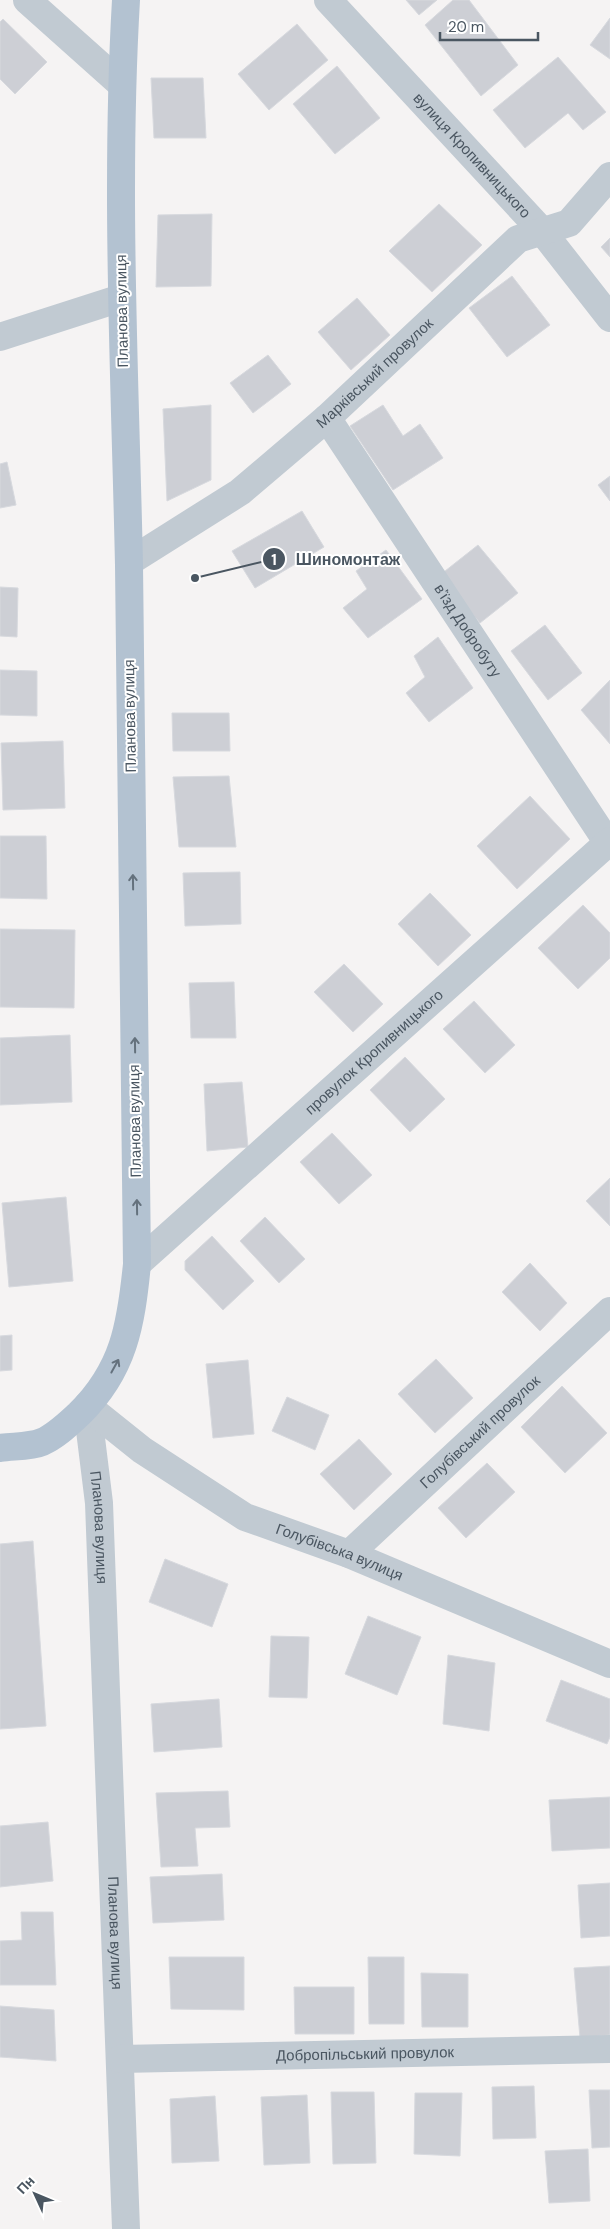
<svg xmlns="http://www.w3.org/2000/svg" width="610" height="2229" viewBox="0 0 610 2229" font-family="'DM Sans',sans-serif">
	<rect width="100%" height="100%" fill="#f5f3f3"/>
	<g fill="#cdcfd5" stroke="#d7d9de">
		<path d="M406,0H437L419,15Z"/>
		<path d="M453,0H469L518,65L481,96L425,25Z"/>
		<path d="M610,18V59L590,45Z"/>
		<path d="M3,19L47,62L15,94L0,79V22Z"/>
		<path d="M297,24L328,60L269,110L238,74Z"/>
		<path d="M558,57L606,112L583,130L568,113L525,148L493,110Z"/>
		<path d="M337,66L380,118L335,154L293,104Z"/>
		<path d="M151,78H203L206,138H154Z"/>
		<path d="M439,204L482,245L432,292L389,251Z"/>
		<path d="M212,214L211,286L156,287L158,215Z"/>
		<path d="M610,238V257L601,247Z"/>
		<path d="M512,276L550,325L507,357L469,308Z"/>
		<path d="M357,298L390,335L351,370L318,332Z"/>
		<path d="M268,355L291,384L253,413L230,383Z"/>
		<path d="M211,405V480L167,501L163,409Z"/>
		<path d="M383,405L403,436L420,424L443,458L393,490L350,426Z"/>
		<path d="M7,462L16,505L0,508V464Z"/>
		<path d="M610,476V501L598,485Z"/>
		<path d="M302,511L324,547L255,588L232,551Z"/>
		<path d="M478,545L518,593L480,623L440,575Z"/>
		<path d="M386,550L422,599L368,638L343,608L367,589L356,571Z"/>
		<path d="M0,587L18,588L17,637L0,636Z"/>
		<path d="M545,625L582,673L548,700L511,651Z"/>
		<path d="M438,637L473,688L429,722L406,693L425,677L414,656Z"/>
		<path d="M0,670L37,671V716L0,715Z"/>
		<path d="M610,680V744L581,710Z"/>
		<path d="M172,713H229L230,751H173Z"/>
		<path d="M63,741L65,808L3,810L1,743Z"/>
		<path d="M229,776L236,847H179L173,777Z"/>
		<path d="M530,796L570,839L517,889L477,846Z"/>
		<path d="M0,836H46L47,899L0,898Z"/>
		<path d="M240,872L241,924L185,926L183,873Z"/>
		<path d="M430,893L471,935L438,966L398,924Z"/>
		<path d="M583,905L610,933V958L578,989L538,948Z"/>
		<path d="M0,929L75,930L74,1008L0,1007Z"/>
		<path d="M344,964L383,1004L353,1032L314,992Z"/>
		<path d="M234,982L236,1038H191L189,983Z"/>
		<path d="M474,1001L515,1045L485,1073L443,1029Z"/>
		<path d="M70,1035L72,1102L0,1105V1038Z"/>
		<path d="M405,1057L445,1099L410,1132L370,1090Z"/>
		<path d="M242,1082L248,1147L207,1151L204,1084Z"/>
		<path d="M332,1133L372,1175L339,1204L300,1162Z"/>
		<path d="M610,1178V1226L586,1201Z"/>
		<path d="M66,1197L73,1281L9,1287L2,1203Z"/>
		<path d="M265,1217L305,1259L279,1283L240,1241Z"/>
		<path d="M212,1236L254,1281L223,1310L185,1270V1261Z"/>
		<path d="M530,1263L567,1303L540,1331L502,1292Z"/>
		<path d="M12,1335V1370L0,1371V1336Z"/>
		<path d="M436,1359L473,1398L435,1433L398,1394Z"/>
		<path d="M248,1360L254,1434L213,1438L206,1364Z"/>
		<path d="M562,1386L607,1433L565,1473L521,1427Z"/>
		<path d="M287,1397L329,1415L315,1450L272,1431Z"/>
		<path d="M359,1439L392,1474L354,1510L320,1474Z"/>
		<path d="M487,1463L515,1492L466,1538L438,1508Z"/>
		<path d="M33,1541L46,1726L0,1729V1544Z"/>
		<path d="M165,1559L228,1584L212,1627L149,1602Z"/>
		<path d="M368,1616L421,1637L397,1695L345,1674Z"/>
		<path d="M271,1636L309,1637L307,1698L269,1697Z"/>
		<path d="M448,1655L495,1663L489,1731L443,1724Z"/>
		<path d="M561,1680L610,1699V1737L607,1744L546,1721Z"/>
		<path d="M219,1699L222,1747L154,1752L151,1704Z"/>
		<path d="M228,1791L230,1827L195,1828L198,1866L161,1867L156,1793Z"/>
		<path d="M610,1797V1848L552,1851L549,1800Z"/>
		<path d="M48,1822L53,1881L0,1887V1826Z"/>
		<path d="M222,1874L224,1920L153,1923L150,1877Z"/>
		<path d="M610,1883V1936L581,1938L578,1885Z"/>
		<path d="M21,1912H53L56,1985H0V1941L22,1940Z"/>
		<path d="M169,1957H244V2010L171,2009Z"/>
		<path d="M368,1957H404V2024H369Z"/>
		<path d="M610,1966V2035L580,2038L574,1968Z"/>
		<path d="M421,1973L468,1974V2027H422Z"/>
		<path d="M294,1987H354V2034H295Z"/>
		<path d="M0,2006L54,2010L56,2061L0,2057Z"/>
		<path d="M534,2086L536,2138L493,2139L492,2087Z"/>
		<path d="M589,2090H610V2147L592,2148Z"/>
		<path d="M331,2092H374L376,2163L333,2164Z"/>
		<path d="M415,2093H462L460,2156L414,2154Z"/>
		<path d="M307,2095L310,2163L264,2165L261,2097Z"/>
		<path d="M215,2096L219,2161L172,2163L170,2099Z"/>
		<path d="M588,2149L590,2201L549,2203L545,2151Z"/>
	</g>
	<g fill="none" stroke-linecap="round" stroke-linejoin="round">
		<g stroke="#c1cad2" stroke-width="28">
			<path d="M27,0L121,84"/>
			<path id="s1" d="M328,0L542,231L610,318"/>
			<path d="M0,337L121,298"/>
			<path id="s2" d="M327,418L608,843"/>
			<path id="s3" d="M129,562L240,492L327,418L518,239L569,223L610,176"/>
			<path id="s4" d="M137,1264L610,841"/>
			<path id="s5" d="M87,1406L99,1503L126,2229"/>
			<path id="s6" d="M87,1406L142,1450L245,1517L349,1554L610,1664"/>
			<path id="s7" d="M349,1554L610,1311"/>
			<path id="s8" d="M120,2059L610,2049"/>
		</g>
		<path stroke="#b3c2d1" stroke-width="28" d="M0,1448C13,1446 30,1447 42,1442C56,1436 68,1424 79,1414C124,1370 131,1325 137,1264C134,1031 132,798 129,565C125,377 115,189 126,0"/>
	</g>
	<defs><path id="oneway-shaft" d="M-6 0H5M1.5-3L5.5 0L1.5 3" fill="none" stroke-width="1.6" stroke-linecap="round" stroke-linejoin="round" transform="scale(1.25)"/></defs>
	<g stroke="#64717d">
		<use href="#oneway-shaft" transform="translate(133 882) rotate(-91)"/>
		<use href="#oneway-shaft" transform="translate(135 1045) rotate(-91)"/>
		<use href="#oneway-shaft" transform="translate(137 1207) rotate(-91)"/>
		<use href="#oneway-shaft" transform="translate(115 1366) rotate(-61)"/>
	</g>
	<g text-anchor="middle" stroke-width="4" stroke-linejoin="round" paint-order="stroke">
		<g font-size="15" fill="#4a5661" stroke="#fff">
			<text dy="5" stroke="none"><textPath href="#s1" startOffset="212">вулиця Кропивницького</textPath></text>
			<text transform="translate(122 311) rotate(-91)" y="5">Планова вулиця</text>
			<text dy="5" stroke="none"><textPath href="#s3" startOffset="311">Марківський провулок</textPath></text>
			<text dy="5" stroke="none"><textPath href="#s2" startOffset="255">в'їзд Добробуту</textPath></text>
			<text transform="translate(130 716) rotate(-91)" y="5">Планова вулиця</text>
			<text dy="5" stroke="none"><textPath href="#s4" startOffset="318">провулок Кропивницького</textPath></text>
			<text transform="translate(135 1121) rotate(-91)" y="5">Планова вулиця</text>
			<text dy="5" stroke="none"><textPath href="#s7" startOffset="179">Голубівський провулок</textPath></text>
			<text dy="5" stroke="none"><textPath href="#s5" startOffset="122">Планова вулиця</textPath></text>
			<text dy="5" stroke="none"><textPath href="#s6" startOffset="294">Голубівська вулиця</textPath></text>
			<text dy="5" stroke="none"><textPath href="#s5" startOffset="528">Планова вулиця</textPath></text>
			<text dy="5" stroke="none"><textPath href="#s8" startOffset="245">Добропільський провулок</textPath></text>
		</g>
	</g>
	<path fill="none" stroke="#4a5661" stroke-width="2" d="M195 578L274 559"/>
	<g fill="#4a5661" stroke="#fff" stroke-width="2">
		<circle cx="195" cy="578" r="5"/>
		<circle cx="274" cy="559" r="12"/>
	</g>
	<g font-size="15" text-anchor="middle" font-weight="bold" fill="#fff">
		<text x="274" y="565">1</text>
	</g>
	<g font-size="16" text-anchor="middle" font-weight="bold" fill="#4a5661" stroke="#fff" stroke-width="4" stroke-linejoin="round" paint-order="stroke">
		<text x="348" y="565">Шиномонтаж</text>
	</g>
	<g transform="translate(35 2194) rotate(314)" stroke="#ffffff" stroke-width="4" paint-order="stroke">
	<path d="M0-4L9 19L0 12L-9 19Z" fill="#4a5661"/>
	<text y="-8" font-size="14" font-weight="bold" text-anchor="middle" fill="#4a5661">Пн</text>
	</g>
	<path d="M440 32v8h98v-8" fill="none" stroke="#4a5661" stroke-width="2.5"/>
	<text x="448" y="32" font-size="15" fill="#4a5661" stroke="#ffffff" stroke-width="4" paint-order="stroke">20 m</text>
</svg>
